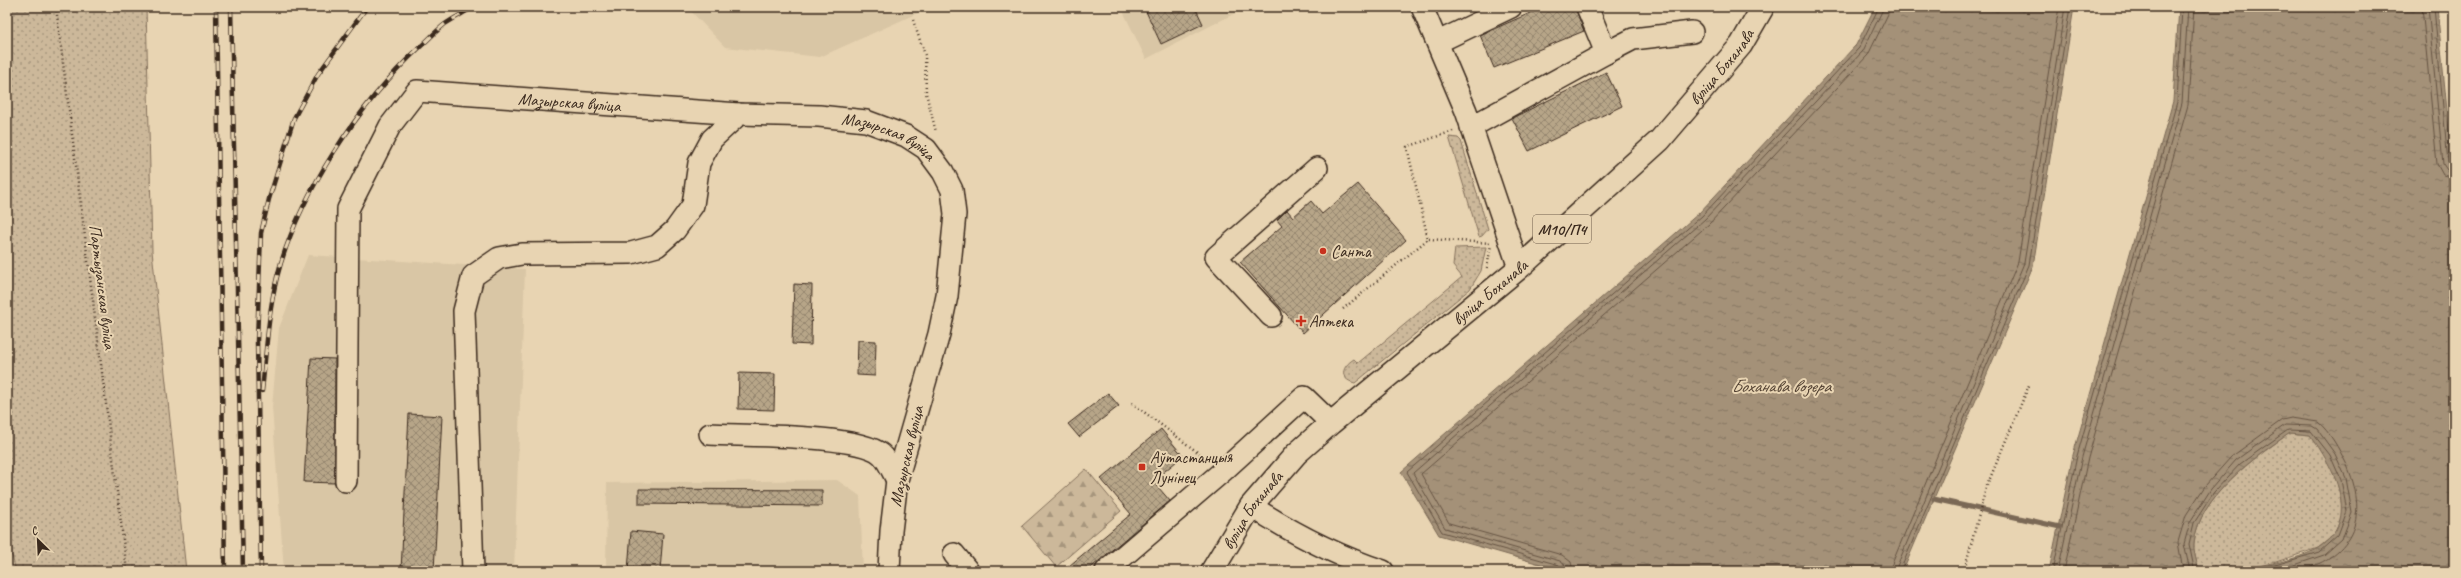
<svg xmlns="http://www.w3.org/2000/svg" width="2461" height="578" viewBox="0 0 2461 578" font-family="Caveat,sans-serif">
	<defs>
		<pattern id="grass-dots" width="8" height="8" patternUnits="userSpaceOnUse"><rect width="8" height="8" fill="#ccb89a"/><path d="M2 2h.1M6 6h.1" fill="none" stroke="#a7967d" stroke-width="1.8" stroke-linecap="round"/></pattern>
		<pattern id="forest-firs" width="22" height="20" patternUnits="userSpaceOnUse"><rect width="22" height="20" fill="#ccb89a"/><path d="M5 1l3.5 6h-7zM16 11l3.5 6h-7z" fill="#a7967d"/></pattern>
		<pattern id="water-ripples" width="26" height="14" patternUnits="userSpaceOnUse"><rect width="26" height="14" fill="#a49178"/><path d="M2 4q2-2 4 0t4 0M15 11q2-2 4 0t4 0" fill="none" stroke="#877762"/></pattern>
		<pattern id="building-cross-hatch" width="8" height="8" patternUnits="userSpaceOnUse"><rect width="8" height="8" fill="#b7a588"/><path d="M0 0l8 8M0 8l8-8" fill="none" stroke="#96876f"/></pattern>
	</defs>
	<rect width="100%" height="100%" fill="#e8d4b2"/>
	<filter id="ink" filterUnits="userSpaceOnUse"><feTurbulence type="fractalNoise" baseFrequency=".025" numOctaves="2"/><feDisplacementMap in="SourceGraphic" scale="8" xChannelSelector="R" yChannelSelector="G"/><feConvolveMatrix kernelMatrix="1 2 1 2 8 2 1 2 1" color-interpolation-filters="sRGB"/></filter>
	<g filter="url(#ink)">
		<g fill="#d9c6a5">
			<path d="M687,7H931L820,57L725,47Z"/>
			<path d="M1121,7H1247L1146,59Z"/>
			<path d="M308,255L525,269L514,571H284L272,407L279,328Z"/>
			<path d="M837,480L860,496L863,571H606L607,483Z"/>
		</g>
		<g fill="url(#grass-dots)" stroke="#84715c">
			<path d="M7,7H146L152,251L186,571H16L12,556L7,552Z"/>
			<path d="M1449,137L1458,138L1461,141L1488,229L1482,236L1479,237Z"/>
			<path d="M1486,247L1481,271L1470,289L1355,383C1338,379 1342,366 1354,359L1358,363L1462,277L1453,266L1455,248Z"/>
			<path d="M2290,433L2310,435L2327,457L2337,481L2343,511L2335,534L2318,548L2273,563L2236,571L2198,567C2196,559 2193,550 2194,543C2198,497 2256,457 2290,433Z"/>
		</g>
		<path fill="url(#forest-firs)" stroke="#84715c" d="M1086,469L1121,511L1056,567L1022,526Z"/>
		<g fill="url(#water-ripples)" stroke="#7a6854">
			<path d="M1875,7H2074L2033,266L1903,571H1564L1439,535L1401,472L1699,213L1856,45Z"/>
			<path d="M2179,7H2437L2454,183V571H2236C2260,566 2297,561 2318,548C2363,520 2333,466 2310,435L2290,433C2256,456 2198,497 2194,543C2193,550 2196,559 2198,567L2235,571H2049L2073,455L2173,101Z"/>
		</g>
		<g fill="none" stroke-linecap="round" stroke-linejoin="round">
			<g stroke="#655342" stroke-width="1">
				<path d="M2422,7L2437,164L2443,175L2454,178"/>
				<path d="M2428,7L2443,164L2447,170L2454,172"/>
				<path d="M2434,7L2448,163L2454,167"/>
				<path d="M1562,571L1559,565L1442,532L1407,472L1702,216L1859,48L1879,7"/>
				<path d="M1567,571L1565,565L1560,561L1445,528L1413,473L1705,219L1863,51L1884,7"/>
				<path d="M1573,571L1571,562L1562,555L1449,523L1421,474L1709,224L1868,55L1888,14L1890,7"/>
				<path d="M1889,571L2018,262L2059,7"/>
				<path d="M1895,571L2024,263L2065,7"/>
				<path d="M1900,571L2029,265L2070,7"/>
				<path d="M2053,571L2077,456L2177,102L2182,7"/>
				<path d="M2058,571L2082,457L2182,103L2188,7"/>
				<path d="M2064,571L2088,458L2188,105L2194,7"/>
				<path d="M2183,571L2178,542L2186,515L2205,486L2231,457L2282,420L2291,418L2318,422C2330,432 2339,449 2346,463C2369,515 2356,555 2299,571"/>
				<path d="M2190,571L2184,544L2190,522L2211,489L2236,460L2285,425L2312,426L2317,429L2335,454L2346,478L2352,513L2342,539L2324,555L2277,571"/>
				<path d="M2199,571L2194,568L2189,544L2194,523L2214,492L2240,464L2288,430L2311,431L2330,455L2341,480L2347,511L2338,535L2319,552L2255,571"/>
			</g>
			<path stroke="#7a6854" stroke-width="5" d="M1934,499L2060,527"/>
		</g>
		<g fill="url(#building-cross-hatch)" stroke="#3b2a1e">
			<path d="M1144,7H1195L1203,24L1161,44Z"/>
			<path d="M1544,7H1575L1584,31L1494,68L1480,35Z"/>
			<path d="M1606,72L1622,106L1529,151L1512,118Z"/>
			<path d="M1358,184L1406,240L1303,333L1240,262L1282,226L1277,220L1287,210L1293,217L1311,201L1322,214Z"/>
			<path d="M794,284L812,285L811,345L792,344Z"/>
			<path d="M858,340L876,341L875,376L857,375Z"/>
			<path d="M311,358L335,359V483L304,482Z"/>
			<path d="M739,373L775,374L774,410L738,409Z"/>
			<path d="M1108,393L1119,406L1079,437L1068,424Z"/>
			<path d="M409,414L442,416L434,571H401Z"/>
			<path d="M1161,429L1183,456L1153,481L1170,501L1087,571H1063L1131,514L1101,479Z"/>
			<path d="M639,489L822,490V506L639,504Z"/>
			<path d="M631,531L663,534L660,571H628Z"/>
		</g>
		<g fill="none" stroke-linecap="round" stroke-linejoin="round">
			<defs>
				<g id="minor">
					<path d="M1422,7L1466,111L1519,268"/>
					<path d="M1438,42L1511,7"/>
					<path d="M1606,53L1633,39L1692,32"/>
					<path d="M1471,127L1606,53L1587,7"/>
					<path d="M1271,316L1216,257L1317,168"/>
					<path d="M710,434C744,436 858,434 881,454C888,460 893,473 897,480"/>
					<path id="s1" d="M346,481L348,209L390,126L417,91L739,114L819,116L866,121L906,136L926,149L943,172L952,190L955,214L947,296L939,334L897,480L891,531L889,571"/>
					<path d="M1251,506C1294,534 1334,555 1383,571"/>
					<path d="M954,554L968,571"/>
					<path d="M473,571L464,311L473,276L499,258L522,254L631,253L657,246L675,230L693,205L699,163L712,139L739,114"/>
					<path d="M1106,571L1223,471L1304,397L1331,423"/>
				</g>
				<g id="major">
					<path id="s2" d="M1212,571L1251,506L1296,454L1331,423L1519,268L1660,140L1741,45L1763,7"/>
				</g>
			</defs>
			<use href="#minor" stroke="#3b2a1e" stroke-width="24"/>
			<use href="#major" stroke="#3b2a1e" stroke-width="25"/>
			<g stroke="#3b2a1e" stroke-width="2.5" stroke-dasharray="1 3" stroke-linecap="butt">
				<path d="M56,7L127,571"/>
				<path d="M913,20L925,55L926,93L936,132"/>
				<path d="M1453,131L1407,147L1428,239L1491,243"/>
				<path d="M1487,268L1491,245"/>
				<path d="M1343,309L1428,239"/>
				<path d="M1132,403L1208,460"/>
				<path d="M1964,571L1986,488L2030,383"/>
			</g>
			<use href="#minor" stroke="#e8d4b2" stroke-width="21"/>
			<use href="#major" stroke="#e8d4b2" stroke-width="22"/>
			<defs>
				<g id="rail">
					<path d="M216,7L225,571"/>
					<path d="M231,7L243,571"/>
					<path d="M262,391C266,353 268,314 277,277C298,195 359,104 420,47C428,40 436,31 445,24C454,18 464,13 473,7"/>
					<path d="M261,571L257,341L261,233L269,199L294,118L318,74L367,7"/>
				</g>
			</defs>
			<use href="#rail" stroke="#3b2a1e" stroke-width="4.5"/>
			<use href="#rail" stroke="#e8d4b2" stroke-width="3" stroke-dasharray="9" stroke-linecap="butt"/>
		</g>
	</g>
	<g fill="#c8321e" stroke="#e8d4b2" stroke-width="1.5">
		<circle cx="1323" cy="251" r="4"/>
		<path d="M1299 315h4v4h4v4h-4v4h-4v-4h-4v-4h4z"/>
		<rect x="1138" y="463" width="8" height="8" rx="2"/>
	</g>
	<g text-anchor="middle" stroke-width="4" stroke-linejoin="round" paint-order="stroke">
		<rect fill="#e8d4b2" stroke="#6f5d4a" stroke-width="1" x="1533" y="215" width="58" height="28" rx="3"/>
		<g font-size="16" font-weight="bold" fill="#3b2a1e">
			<text x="1562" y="235">М10/П4</text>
		</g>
		<g font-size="17" fill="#3b2a1e" stroke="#e8d4b2">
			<text dy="6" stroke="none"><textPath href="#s2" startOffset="721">вуліца Боханава</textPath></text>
			<text dy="6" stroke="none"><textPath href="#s1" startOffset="562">Мазырская вуліца</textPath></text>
			<text dy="6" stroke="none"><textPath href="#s1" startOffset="886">Мазырская вуліца</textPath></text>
			<text transform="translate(103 287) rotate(83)" y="6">Партызанская вуліца</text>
			<text dy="6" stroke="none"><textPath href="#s2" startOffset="397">вуліца Боханава</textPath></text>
			<text transform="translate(906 456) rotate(-77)" y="6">Мазырская вуліца</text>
			<text dy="6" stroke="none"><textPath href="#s2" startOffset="73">вуліца Боханава</textPath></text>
		</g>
		<g font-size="17" fill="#3b2a1e" stroke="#e8d4b2" text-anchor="start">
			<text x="1331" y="257">Санта</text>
			<text x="1309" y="327">Аптека</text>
			<text x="1150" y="463">Аўтастанцыя<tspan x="1150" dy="20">Лунінец</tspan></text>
		</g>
		<g font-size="18" font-style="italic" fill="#503f30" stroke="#e8d4b2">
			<text x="1781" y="392">Боханава возера</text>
		</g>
	</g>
	<rect width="2461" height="578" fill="none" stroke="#e8d4b2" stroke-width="24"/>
	<rect x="12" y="12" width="2437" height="554" fill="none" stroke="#3b2a1e" stroke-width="1.5" filter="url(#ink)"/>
	<g transform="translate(38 540) rotate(336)" stroke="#e8d4b2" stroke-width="3" paint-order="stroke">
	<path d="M0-3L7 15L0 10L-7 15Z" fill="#3b2a1e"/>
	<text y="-6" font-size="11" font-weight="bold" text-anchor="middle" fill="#3b2a1e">С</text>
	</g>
</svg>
